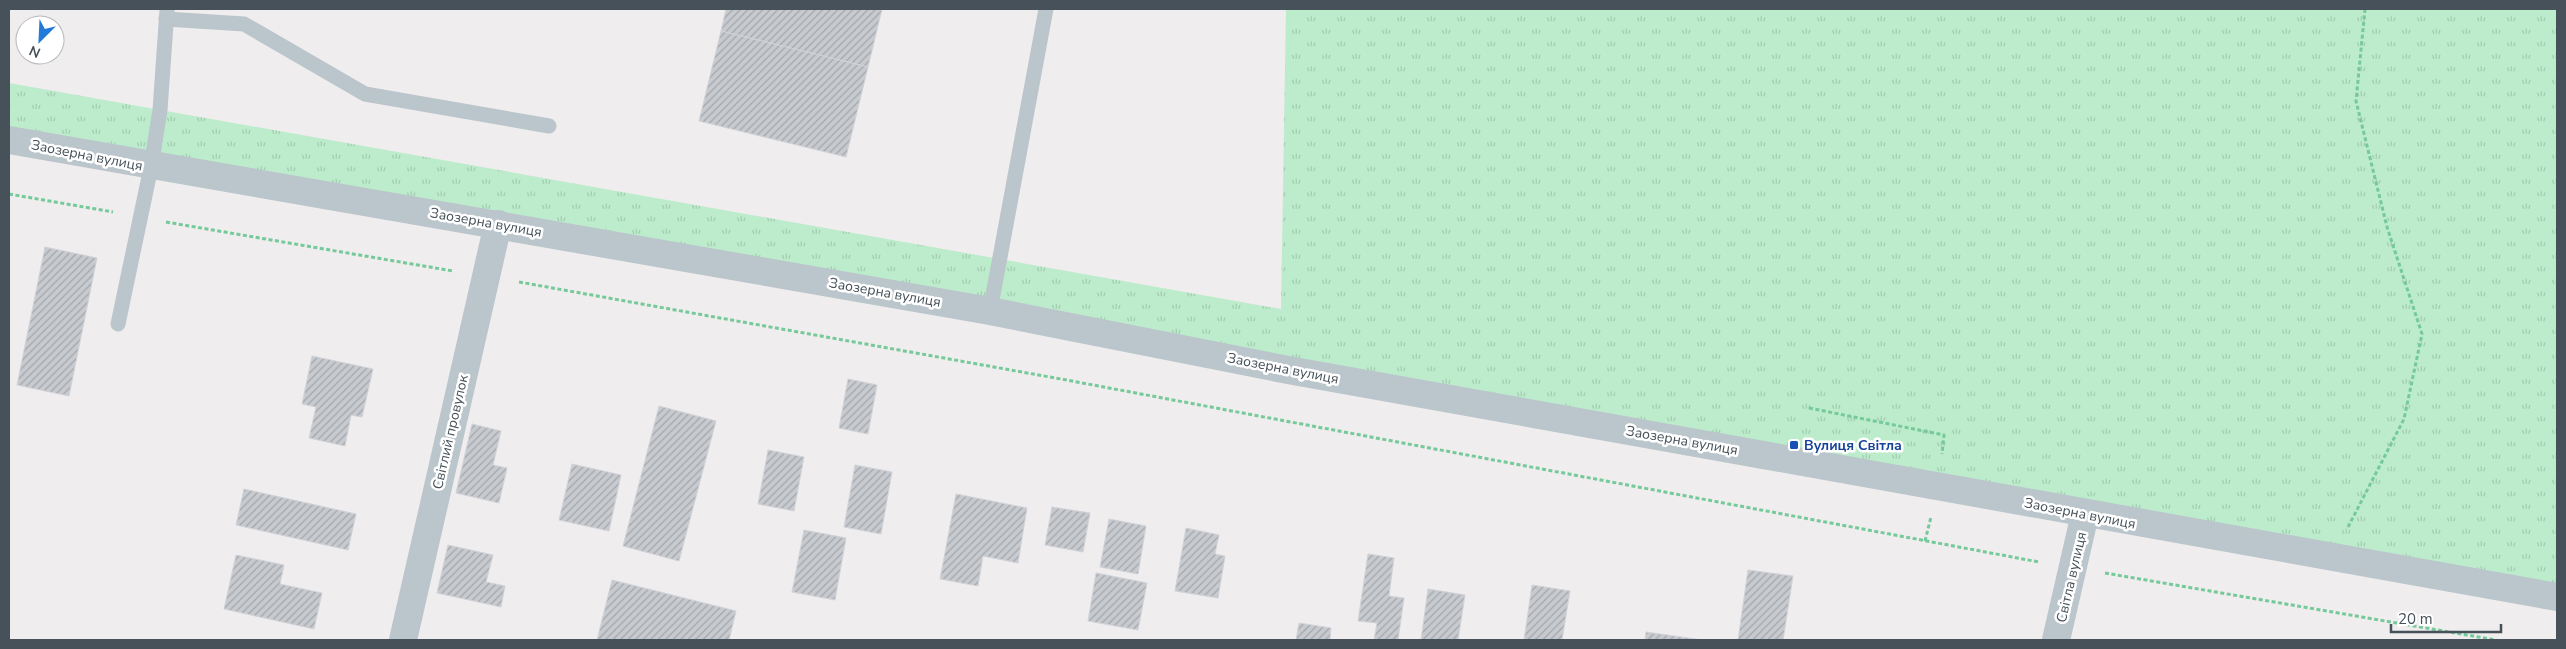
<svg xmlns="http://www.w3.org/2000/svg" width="2566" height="649" viewBox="0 0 2566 649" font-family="'Nunito Sans',sans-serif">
	<defs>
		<pattern id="grass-tufts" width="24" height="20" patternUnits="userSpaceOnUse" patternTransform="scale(1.25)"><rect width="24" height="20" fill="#bceccb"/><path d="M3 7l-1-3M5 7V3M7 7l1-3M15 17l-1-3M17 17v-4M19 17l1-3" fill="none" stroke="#a3ccb1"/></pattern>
		<pattern id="building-hatch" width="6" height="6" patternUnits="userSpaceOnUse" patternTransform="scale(1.25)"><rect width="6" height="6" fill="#c7cacf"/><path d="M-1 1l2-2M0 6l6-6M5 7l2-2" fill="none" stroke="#a3a6ab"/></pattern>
	</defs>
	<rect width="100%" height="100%" fill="#efeded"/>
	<path fill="url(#grass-tufts)" d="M1286,9H2557V597L9,140V83L1281,309Z"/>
	<g fill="url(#building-hatch)" stroke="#d1d3d8">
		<path d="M726,9H882L868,67L721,31Z"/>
		<path d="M721,31L868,67L846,157L699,121Z"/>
		<path d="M45,247L97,258L69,396L17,385Z"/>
		<path d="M312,356L373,369L362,417L351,415L345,446L309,438L316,407L302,404Z"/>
		<path d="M848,379L877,385L868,434L839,428Z"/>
		<path d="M659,406L716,421L679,561L623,546Z"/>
		<path d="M472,424L501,431L493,465L507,468L499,503L456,493Z"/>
		<path d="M768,450L804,457L794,511L758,504Z"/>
		<path d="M572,464L621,475L609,531L559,520Z"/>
		<path d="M855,465L892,472L881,534L844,527Z"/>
		<path d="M244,489L356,514L348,550L236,525Z"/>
		<path d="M956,494L1027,508L1018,563L983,556L978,586L940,579Z"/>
		<path d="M1052,507L1090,513L1083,552L1045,545Z"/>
		<path d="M1109,519L1146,526L1138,574L1100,567Z"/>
		<path d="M1186,528L1219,535L1215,554L1225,556L1218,598L1175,591Z"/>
		<path d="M804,530L846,538L835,600L792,592Z"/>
		<path d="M448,545L493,555L486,582L505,586L501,607L437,593Z"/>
		<path d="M1368,554L1394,558L1389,596L1404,598L1398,640H1374L1377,623L1358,621Z"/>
		<path d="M236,555L284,565L280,584L322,593L314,629L224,609Z"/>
		<path d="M1748,570L1793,576L1783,640H1738Z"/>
		<path d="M1096,573L1147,583L1138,630L1088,621Z"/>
		<path d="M612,580L736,611L729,640H597Z"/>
		<path d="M1532,585L1570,591L1562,640H1524Z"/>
		<path d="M1428,589L1465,595L1458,640H1421Z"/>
		<path d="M1299,623L1331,628L1330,640H1296Z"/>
		<path d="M1646,632L1702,640H1645Z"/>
	</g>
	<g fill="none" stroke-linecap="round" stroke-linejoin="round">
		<g stroke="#75c99a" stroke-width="3" stroke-dasharray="4 2.5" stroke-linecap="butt">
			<path d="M9,194L113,212"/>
			<path d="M166,222L453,271"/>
			<path d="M519,282L1061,379L2039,562"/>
			<path d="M1809,408L1944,435L1942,454"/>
			<path d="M2348,527L2404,419L2422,334L2387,227L2356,101L2365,9"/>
			<path d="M1925,541L1931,517"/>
			<path d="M2105,573L2496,640"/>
		</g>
		<g stroke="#bbc5cc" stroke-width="15">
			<path d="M166,19L244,24L365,94L549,126"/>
			<path d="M990,311L1046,9"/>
			<path d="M118,324L151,167L160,110L167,10"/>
		</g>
		<path stroke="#bbc5cc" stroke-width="28" d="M403,640L498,224"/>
		<g stroke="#bbc5cc" stroke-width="28">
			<path d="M9,140L990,311L1288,370L2557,597"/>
			<path d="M2056,640L2085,514"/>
		</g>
	</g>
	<rect fill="#1a4fb4" stroke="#fff" stroke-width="2" x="1789" y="440" width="10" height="10" rx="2.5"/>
	<g text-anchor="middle" stroke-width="5" stroke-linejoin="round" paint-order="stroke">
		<g font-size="14" fill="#465159" stroke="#fff">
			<text transform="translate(87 155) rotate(11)" y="5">Заозерна вулиця</text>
			<text transform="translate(486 222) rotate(10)" y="5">Заозерна вулиця</text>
			<text transform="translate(885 292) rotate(10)" y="5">Заозерна вулиця</text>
			<text transform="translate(1283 368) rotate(11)" y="5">Заозерна вулиця</text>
			<text transform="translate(450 432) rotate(-77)" y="5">Світлий провулок</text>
			<text transform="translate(1682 440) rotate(10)" y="5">Заозерна вулиця</text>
			<text transform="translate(2080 513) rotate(11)" y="5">Заозерна вулиця</text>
			<text transform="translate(2071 577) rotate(-77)" y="5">Світла вулиця</text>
		</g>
		<g font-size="14" font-weight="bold" fill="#164399" stroke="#fff" text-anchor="start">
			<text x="1804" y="450">Вулиця Світла</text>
		</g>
	</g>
	<rect width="2566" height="649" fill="none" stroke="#465159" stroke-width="20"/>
	<g transform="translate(40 40) rotate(204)"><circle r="24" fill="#ffffff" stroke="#b5b9bd"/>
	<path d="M0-4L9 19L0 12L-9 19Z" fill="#1f7bd7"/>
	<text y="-8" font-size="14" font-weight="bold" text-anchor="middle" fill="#465159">N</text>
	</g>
	<path d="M2391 624v8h110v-8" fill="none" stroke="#465159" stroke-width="2.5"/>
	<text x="2398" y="624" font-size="15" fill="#465159" stroke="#ffffff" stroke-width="4" paint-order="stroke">20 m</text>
</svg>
